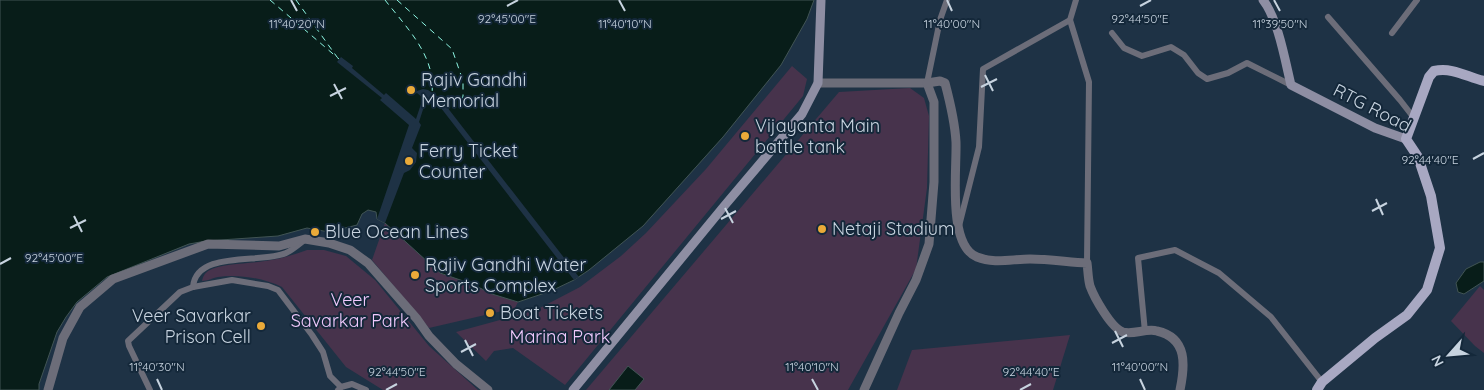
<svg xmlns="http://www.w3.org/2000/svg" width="1484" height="390" viewBox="0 0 1484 390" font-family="Quicksand,sans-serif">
	<rect width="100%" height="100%" fill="#1e3245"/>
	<g fill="#47334c">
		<path d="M792,66L807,79L803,96L565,385L513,348L494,351L486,361L456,332L536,310L580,287L621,256L646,233L706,169Z"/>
		<path d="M910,88L924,98L929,116L927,188L916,269L848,390H586L839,92Z"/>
		<path d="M385,223L440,273L472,284L492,294L518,302L515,308L429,328L372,260Z"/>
		<path d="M307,250H324L346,256L375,280L429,346L478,390H383L346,367L282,287C263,278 238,274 218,277C212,278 208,281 202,281C203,277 204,274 208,271C221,263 249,264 265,261C280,259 293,255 307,250Z"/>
		<path d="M1480,286L1484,290V353L1475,346L1451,321Z"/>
		<path d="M1070,335L1053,390H897L912,350Z"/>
	</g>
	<g fill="#081d19" stroke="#415454">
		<path d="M0,0H814L807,19L781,65L723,137L643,226L589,270L574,280L551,291L518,302L492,294L472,284L440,273L385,223L377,219L376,212L368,210L362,214L357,225L329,232L307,228L278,236L206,241L189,244L107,277L77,302L66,317L57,332L39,384V390H0Z"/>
		<path d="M1480,262H1484V281L1464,294L1458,292L1456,283L1466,269Z"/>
		<path d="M628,366L644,379L635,390H609Z"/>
	</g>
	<path fill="#1e3245" d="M341,57L353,66L352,68L384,95L386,93L416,119L423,98L417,93L413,95L408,94L406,91L408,86L414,85L417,91L423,89L428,90L440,98L579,277L574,280L441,108L436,103L427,97L419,122L421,125L412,148L417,153L416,162L410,170L404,173L385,223L377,219L409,125L380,100L382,98L337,62Z"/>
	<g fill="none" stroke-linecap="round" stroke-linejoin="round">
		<g stroke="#8df6e3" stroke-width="1" stroke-dasharray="6 5" stroke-linecap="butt">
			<path d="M270,0L339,59"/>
			<path d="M296,0L337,57"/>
			<path d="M385,0C406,27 436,56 432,93"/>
			<path d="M397,0L452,49L463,81V96L460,107"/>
		</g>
		<g stroke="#6c6d79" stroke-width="6">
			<path d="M1328,17L1400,100L1414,118"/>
			<path d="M1070,20L1089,82L1087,263"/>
			<path d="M1112,33L1124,48L1142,56L1171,47L1184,55L1198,73L1207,79L1228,73L1247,63L1291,85"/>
			<path d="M1392,33L1417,0"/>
			<path d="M927,83L940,20L947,0"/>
			<path d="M959,226L979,147L983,69L1070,20L1076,0"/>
			<path d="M193,287C196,250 261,264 286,253C291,251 297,246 302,242"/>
			<path d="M1145,332L1138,258L1175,250L1219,273L1271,317L1322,382"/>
			<path d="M341,387L352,384L366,390"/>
			<path d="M150,390L129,346L128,341L180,292L193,287L232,280L268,286L278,290L312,335L323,352L330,376L341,387L338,390"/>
		</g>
		<g stroke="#6c6d79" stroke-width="9">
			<path d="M818,83H927L934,102V182L929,244L916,280L899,313L864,390"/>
			<path d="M927,83L940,81L945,83C950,102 955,123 956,142C957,169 947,245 977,257C994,264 1012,259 1030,259C1049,259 1068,262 1087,263C1088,270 1088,279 1090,286C1094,297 1111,328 1123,332C1133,335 1147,328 1157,331C1188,338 1185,366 1180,390"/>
			<path d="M48,390L63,338L80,307L113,279L208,244L279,246L305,239L329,243L350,250L368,263L417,319L429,336L456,364L488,390"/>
		</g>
		<g stroke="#8e8ea3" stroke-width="9">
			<path d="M1263,0C1278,19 1285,60 1291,85L1375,128L1406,139"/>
			<path d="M573,390L725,205L802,114L818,83L821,0"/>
		</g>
		<path stroke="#a8a8c2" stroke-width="10" d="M1317,390L1322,382L1375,338L1407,315L1427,290L1440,248L1431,196L1418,157L1406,139L1429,77L1434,71C1453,67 1467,77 1484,81"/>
	</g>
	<path fill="none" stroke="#c7d3df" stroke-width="2" d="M291,0L297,11M619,0L625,11M947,0L952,11M1274,0L1280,11M507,6L518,0M1140,6L1151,0M985,75L993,91M334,84L342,99M981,87L997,79M330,96L346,88M1473,159L1484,153M1376,199L1383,215M725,208L733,223M1372,211L1387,203M74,216L82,232M721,219L736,211M70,228L86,220M0,264L11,258M1115,331L1123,347M465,340L473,356M1112,343L1127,335M461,352L476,344M157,379L162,390M812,379L818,390M1140,379L1145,390M386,390L397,384M1020,390L1031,384"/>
	<g fill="#eaaa39" stroke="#14283a" stroke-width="2">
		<circle cx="411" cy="90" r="5"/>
		<circle cx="745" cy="136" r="5"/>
		<circle cx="409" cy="161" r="5"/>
		<circle cx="822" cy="229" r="5"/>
		<circle cx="315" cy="232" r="5"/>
		<circle cx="415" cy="275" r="5"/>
		<circle cx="490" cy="313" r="5"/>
		<circle cx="261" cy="326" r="5"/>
	</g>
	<g text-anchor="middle" stroke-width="4" stroke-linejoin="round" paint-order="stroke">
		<g font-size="18" fill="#c7d3df" stroke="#14283a" text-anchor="start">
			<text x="421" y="86">Rajiv Gandhi<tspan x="421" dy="21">Memorial</tspan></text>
			<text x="755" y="132">Vijayanta Main<tspan x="755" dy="21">battle tank</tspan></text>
			<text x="419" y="157">Ferry Ticket<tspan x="419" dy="21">Counter</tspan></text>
			<text x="832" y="235">Netaji Stadium</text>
			<text x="325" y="238">Blue Ocean Lines</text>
			<text x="425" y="271">Rajiv Gandhi Water<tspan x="425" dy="21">Sports Complex</tspan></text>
			<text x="500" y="319">Boat Tickets</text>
			<text x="251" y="322" text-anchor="end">Veer Savarkar<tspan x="251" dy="21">Prison Cell</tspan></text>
		</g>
		<g font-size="18" fill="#c7d3df" stroke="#14283a">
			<text transform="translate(1372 108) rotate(27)" y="6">RTG Road</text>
		</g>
		<g font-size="18" fill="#f1c9fd" stroke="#14283a">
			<text x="350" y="306">Veer<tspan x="350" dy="21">Savarkar Park</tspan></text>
			<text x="560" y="343">Marina Park</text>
		</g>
	</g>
	<g font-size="12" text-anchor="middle" fill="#c7d3df" stroke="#14283a" stroke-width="4" stroke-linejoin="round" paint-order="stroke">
		<text x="507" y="23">92°45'00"E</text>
		<text x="1140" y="23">92°44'50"E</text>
		<text x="297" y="28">11°40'20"N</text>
		<text x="625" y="28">11°40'10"N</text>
		<text x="952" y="28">11°40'00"N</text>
		<text x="1280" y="28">11°39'50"N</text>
		<text x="1430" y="164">92°44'40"E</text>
		<text x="54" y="262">92°45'00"E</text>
		<text x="157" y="371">11°40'30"N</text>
		<text x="812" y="371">11°40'10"N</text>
		<text x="1140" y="371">11°40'00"N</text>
		<text x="397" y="376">92°44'50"E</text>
		<text x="1031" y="376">92°44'40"E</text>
	</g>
	<g transform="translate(1449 355) rotate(243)" stroke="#14283a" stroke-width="4" paint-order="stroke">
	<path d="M0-4L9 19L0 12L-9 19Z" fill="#c7d3df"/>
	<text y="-8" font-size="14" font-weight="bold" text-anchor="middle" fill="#c7d3df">N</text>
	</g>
</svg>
